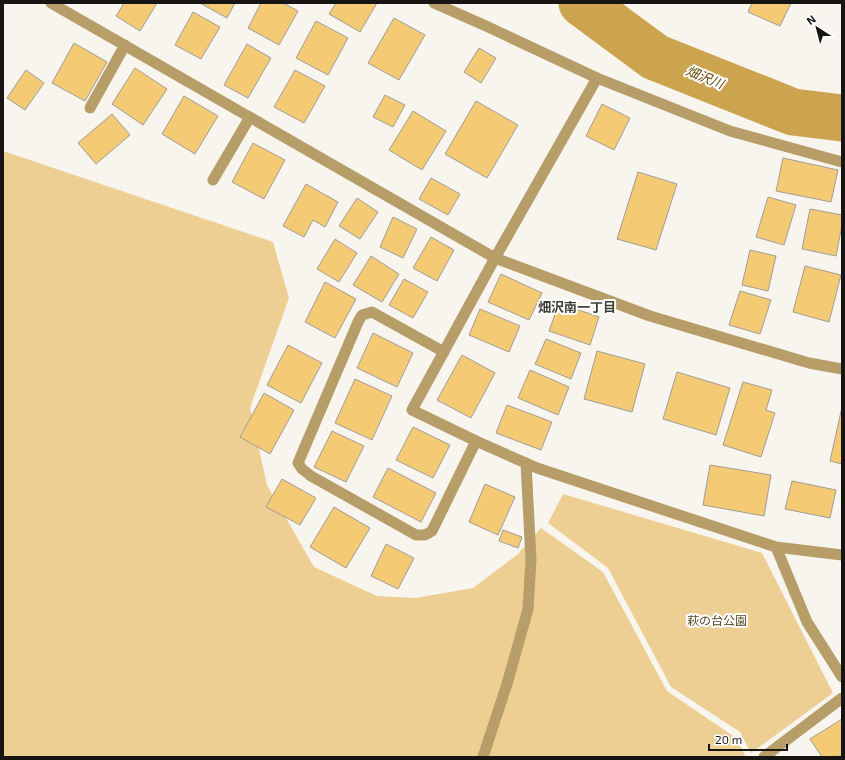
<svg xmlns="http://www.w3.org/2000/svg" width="845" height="760" viewBox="0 0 845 760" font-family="'Exo 2','Noto Sans JP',sans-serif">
	<rect width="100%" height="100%" fill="#f8f5ef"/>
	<g fill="#edcf93">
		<path d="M3,151L273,242L289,298L250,408L267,485L314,567L377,596L415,598L473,588L518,554L541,528L603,572L667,691L736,738L746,757H3Z"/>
		<path d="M563,494L762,553L833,693L751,753L740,732L671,687L608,568L548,523Z"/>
	</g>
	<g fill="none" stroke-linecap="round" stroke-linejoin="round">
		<path stroke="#cca34e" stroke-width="47" d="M582,3L655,57L793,112L842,118"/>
	</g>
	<g fill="#f4ca75" stroke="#a09d97">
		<path d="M124,3H157L140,31L116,16Z"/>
		<path d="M200,3H235L227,18Z"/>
		<path d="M261,3H283L298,11L279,45L248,28Z"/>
		<path d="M336,3H377L360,32L329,14Z"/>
		<path d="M752,3H791L780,26L748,12Z"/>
		<path d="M193,12L220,27L201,59L175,45Z"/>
		<path d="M394,18L425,35L399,80L368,63Z"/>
		<path d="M316,21L348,38L328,75L296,58Z"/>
		<path d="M74,43L107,62L85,101L52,83Z"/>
		<path d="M247,44L271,58L248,98L224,85Z"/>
		<path d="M479,48L496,58L481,83L464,72Z"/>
		<path d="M135,68L167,89L143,125L112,104Z"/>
		<path d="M26,70L44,83L25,110L7,98Z"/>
		<path d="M295,70L325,86L304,123L274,107Z"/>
		<path d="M385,95L405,105L393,127L373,117Z"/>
		<path d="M184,96L218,116L195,154L162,134Z"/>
		<path d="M476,101L518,125L487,178L445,154Z"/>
		<path d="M602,104L630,118L614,150L586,136Z"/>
		<path d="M413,111L446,131L422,170L389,150Z"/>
		<path d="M112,114L130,135L96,164L78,143Z"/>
		<path d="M253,143L285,160L264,199L232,182Z"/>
		<path d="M783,158L838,170L831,202L776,191Z"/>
		<path d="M638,172L677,184L656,250L617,239Z"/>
		<path d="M431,178L460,194L448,215L419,199Z"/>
		<path d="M306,184L338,202L325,227L313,220L304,237L283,226Z"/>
		<path d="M768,197L796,205L784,245L756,237Z"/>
		<path d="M357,198L378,212L360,239L339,226Z"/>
		<path d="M810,209L842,215V225L836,256L802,249Z"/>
		<path d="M393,217L417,229L403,258L380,247Z"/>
		<path d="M431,237L454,250L437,281L413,268Z"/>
		<path d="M335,239L357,253L339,282L317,269Z"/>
		<path d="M750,250L776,256L768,291L742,285Z"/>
		<path d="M371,256L399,274L382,302L353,285Z"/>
		<path d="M805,266L841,275L829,322L793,312Z"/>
		<path d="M501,274L542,293L529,320L488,302Z"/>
		<path d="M404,279L428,292L413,318L389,305Z"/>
		<path d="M325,282L356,299L335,338L305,322Z"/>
		<path d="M740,291L771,300L760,334L729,325Z"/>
		<path d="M559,303L599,317L590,345L549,331Z"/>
		<path d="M480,309L520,326L509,352L469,335Z"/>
		<path d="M373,333L413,353L397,387L357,368Z"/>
		<path d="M546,339L581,353L571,379L535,364Z"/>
		<path d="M288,345L322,363L301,403L267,385Z"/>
		<path d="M597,351L645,364L632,412L584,399Z"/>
		<path d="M462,355L495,373L471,418L437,400Z"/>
		<path d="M530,370L569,387L558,415L518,398Z"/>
		<path d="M677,372L730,388L716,435L663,419Z"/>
		<path d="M355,379L392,396L372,440L335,423Z"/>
		<path d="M743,382L772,390L766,410L775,413L761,457L723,445Z"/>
		<path d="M264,393L294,410L270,454L240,437Z"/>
		<path d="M507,405L552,422L541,450L496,433Z"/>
		<path d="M842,407V464L830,461Z"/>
		<path d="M413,427L450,445L433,478L396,460Z"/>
		<path d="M332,431L364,446L346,482L314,467Z"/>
		<path d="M710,465L771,475L764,516L703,505Z"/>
		<path d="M388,468L436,493L421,522L373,497Z"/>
		<path d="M282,479L316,498L300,525L266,507Z"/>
		<path d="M792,481L836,490L830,518L785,509Z"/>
		<path d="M485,484L515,497L498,535L469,522Z"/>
		<path d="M334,507L370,528L346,568L310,547Z"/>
		<path d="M503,530L522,537L518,548L499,541Z"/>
		<path d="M386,544L414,558L398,589L371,576Z"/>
		<path d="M842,719V756L822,757L810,739Z"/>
	</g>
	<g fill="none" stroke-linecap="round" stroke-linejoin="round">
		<path stroke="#b79d67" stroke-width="11" d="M483,757L507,684L528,609L531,560L526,463"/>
		<g stroke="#b79d67" stroke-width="11">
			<path d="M51,3L495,258L650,316L809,363L842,369"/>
			<path d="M434,3L486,26L597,78L730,131L842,162"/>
			<path d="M597,78L495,258L412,410L476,441L537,468L776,547L842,555"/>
			<path d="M90,108L125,45"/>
			<path d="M213,180L250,117"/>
			<path d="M444,352L372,312L362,315L358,322L298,463L302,469L311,476L416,535H425L432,531L476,441"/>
			<path d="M776,547L807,622L842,677"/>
			<path d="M764,757L842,698"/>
		</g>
	</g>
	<g text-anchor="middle" stroke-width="4" stroke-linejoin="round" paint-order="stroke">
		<g font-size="12" fill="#594824" stroke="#fff">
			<text x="717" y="625">萩の台公園</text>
		</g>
		<g font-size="13" font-style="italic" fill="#614600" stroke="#fff">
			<text transform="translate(705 77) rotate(22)" y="5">畑沢川</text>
		</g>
		<g font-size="13" font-weight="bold" fill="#3f3d38" stroke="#fff">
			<text x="577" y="312">畑沢南一丁目</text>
		</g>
	</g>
	<rect width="845" height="760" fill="none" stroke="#161513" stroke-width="8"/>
	<g transform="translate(817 28) rotate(324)" stroke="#ffffff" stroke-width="3" paint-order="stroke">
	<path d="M0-3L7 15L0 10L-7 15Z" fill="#161513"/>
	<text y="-6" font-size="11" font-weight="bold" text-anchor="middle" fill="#161513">N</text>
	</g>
	<path d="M709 744v6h78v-6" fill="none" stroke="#161513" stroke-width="2"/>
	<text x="715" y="744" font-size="12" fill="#161513" stroke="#ffffff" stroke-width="3" paint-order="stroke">20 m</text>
</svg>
